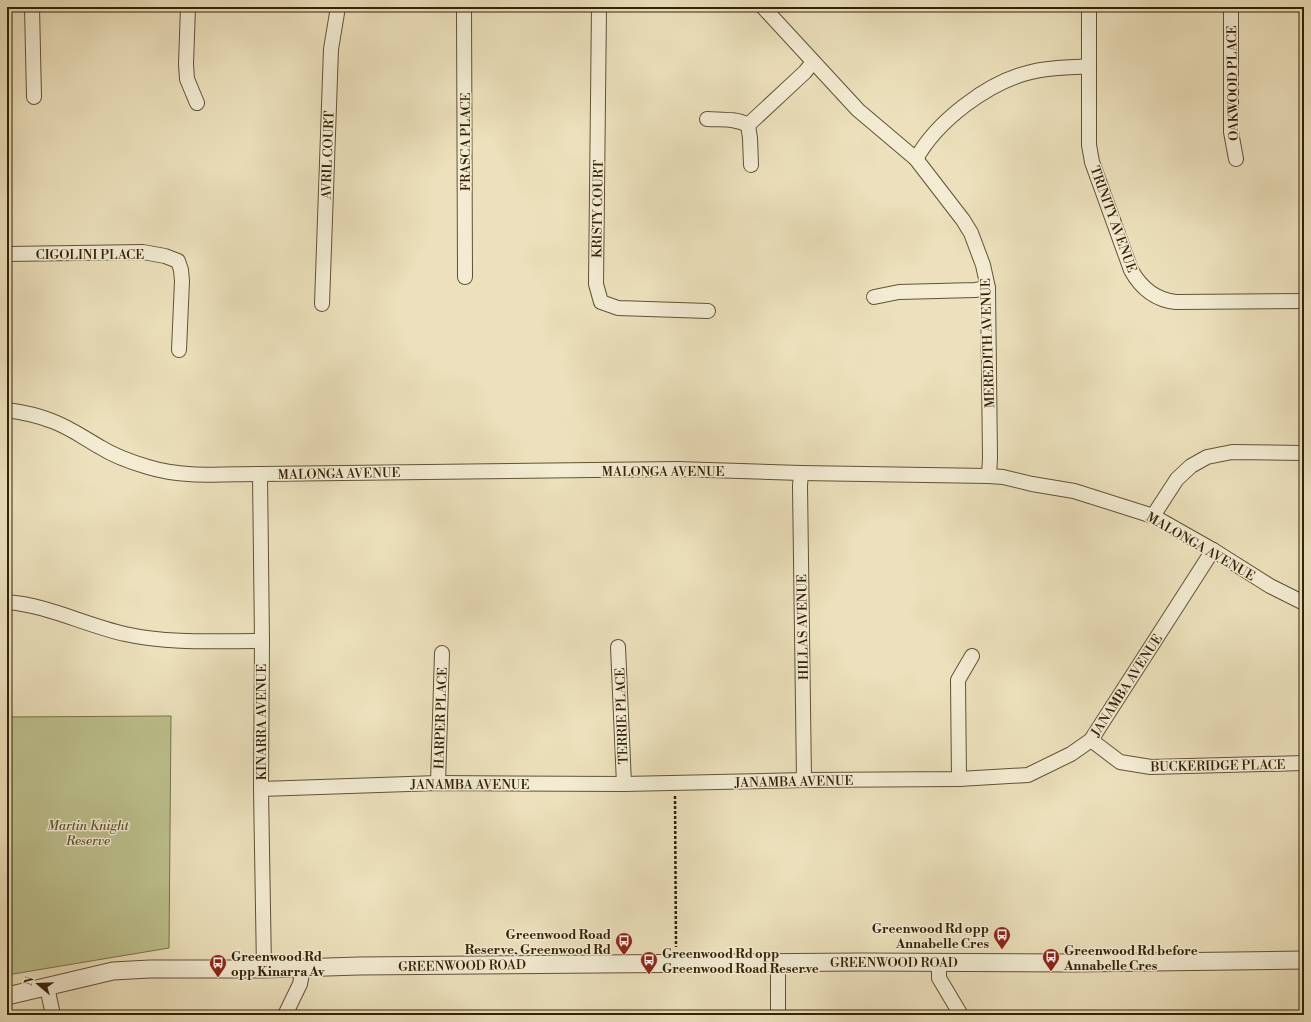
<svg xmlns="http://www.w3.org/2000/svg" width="1311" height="1022" viewBox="0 0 1311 1022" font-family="'Libre Bodoni',serif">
	<rect width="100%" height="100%" fill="#ece1bc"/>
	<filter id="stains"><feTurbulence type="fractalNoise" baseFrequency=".005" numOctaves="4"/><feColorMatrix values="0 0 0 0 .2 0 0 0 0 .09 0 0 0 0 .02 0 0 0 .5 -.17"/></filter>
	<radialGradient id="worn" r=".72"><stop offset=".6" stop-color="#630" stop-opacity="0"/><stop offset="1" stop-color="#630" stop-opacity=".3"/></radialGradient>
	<path fill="#bdc18d" stroke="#78724a" d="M171,716L169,948L7,975V717Z"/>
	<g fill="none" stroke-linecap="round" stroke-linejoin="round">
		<defs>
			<g id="minor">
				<path d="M32,7L34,97"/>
				<path d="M188,7L186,64L187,79L197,103"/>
				<path d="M464,7L465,277"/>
				<path d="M599,7L596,284L601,302L618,308L708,311"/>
				<path d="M763,7L858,110L916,159L963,220L971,233L983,265L988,288L990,458L989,476"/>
				<path d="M1089,7V145L1092,162L1131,270C1141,288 1156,300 1176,302L1304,301"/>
				<path d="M1231,7V132L1236,159"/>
				<path d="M707,119C721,120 735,118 748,125"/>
				<path d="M916,159C937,121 988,82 1031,72C1050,67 1069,68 1089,66"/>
				<path d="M751,165L750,138L748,125L805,72L813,62"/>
				<path d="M7,254L143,252L165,256L178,261L181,270L182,281L179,350"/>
				<path d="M874,297L899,292L975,290L988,288"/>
				<path d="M322,304L331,49L338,7"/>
				<path d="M7,410C22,412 37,415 52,421C69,427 84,438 100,447C114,456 131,462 148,467C183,478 223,474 260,474L677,469L801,473L989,476L1003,477L1032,484L1074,491L1153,516L1213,550L1270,586L1304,603"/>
				<path d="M801,473L800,486L804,780"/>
				<path d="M260,474L262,641L261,789L264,969"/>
				<path d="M1153,516L1177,479L1191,466L1207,457L1232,452L1304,453"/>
				<path d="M7,602C47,605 85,625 125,634C169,644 217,641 262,641"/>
				<path d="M618,647L624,784"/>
				<path d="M1091,740L1120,762L1151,767L1304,763"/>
				<path d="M959,779L958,680L972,656"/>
				<path d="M438,783L442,653"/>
				<path d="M261,789L438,783L624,784L804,780L959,779L1028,775L1071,754L1091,740L1213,550"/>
				<path d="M939,962V978L961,1015"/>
				<path d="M47,987L53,1015"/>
				<path d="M285,1015L300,984L303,968"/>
				<path d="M778,1015V963"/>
			</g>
			<path id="tertiary" d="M7,996L113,971L150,969H264L359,966L724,963L860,962L1075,963L1304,960"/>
		</defs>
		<use href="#minor" stroke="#625234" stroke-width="16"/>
		<use href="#tertiary" stroke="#625234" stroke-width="19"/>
		<path stroke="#342207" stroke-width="2.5" stroke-dasharray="3 2" stroke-linecap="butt" d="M675,796L676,947"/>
		<use href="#minor" stroke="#f3ecd3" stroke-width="14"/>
		<use href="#tertiary" stroke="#f3ecd3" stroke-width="17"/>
	</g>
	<defs>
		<symbol id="bus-pin" viewBox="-11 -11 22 30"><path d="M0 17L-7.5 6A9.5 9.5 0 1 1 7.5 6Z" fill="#8f2418" stroke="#f3ecd3"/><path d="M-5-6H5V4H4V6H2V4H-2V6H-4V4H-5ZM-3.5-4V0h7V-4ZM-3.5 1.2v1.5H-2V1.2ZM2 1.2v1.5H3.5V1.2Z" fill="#fff"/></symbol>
	</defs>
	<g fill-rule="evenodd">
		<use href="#bus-pin" x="992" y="925" width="20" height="27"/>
		<use href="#bus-pin" x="614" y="931" width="20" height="27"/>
		<use href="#bus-pin" x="1041" y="947" width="20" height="27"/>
		<use href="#bus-pin" x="639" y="950" width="20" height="27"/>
		<use href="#bus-pin" x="208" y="953" width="20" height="27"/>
	</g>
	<g text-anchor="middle" stroke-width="3" stroke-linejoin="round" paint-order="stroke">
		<g font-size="13" fill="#342207" stroke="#f3ecd3">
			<text transform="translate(1232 83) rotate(-91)" y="5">OAKWOOD PLACE</text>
			<text transform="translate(465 142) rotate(-90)" y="5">FRASCA PLACE</text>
			<text transform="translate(327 155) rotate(-88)" y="5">AVRIL COURT</text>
			<text transform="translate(597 209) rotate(-89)" y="5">KRISTY COURT</text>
			<text transform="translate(1114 219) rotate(70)" y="5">TRINITY AVENUE</text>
			<text x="90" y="259">CIGOLINI PLACE</text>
			<text transform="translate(987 343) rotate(-92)" y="5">MEREDITH AVENUE</text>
			<text x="663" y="476">MALONGA AVENUE</text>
			<text transform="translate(339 473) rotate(-1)" y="5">MALONGA AVENUE</text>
			<text transform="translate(1201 546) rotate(30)" y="5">MALONGA AVENUE</text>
			<text transform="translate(802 627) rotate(-91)" y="5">HILLAS AVENUE</text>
			<text transform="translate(1126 685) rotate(-57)" y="5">JANAMBA AVENUE</text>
			<text transform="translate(621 716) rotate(-92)" y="5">TERRIE PLACE</text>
			<text transform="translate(440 718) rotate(-88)" y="5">HARPER PLACE</text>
			<text transform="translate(261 722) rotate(-90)" y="5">KINARRA AVENUE</text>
			<text transform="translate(1218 765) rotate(-1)" y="5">BUCKERIDGE PLACE</text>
			<text transform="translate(794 781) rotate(-1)" y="5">JANAMBA AVENUE</text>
			<text x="470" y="789">JANAMBA AVENUE</text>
			<text x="894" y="967">GREENWOOD ROAD</text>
			<text transform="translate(462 965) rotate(-1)" y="5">GREENWOOD ROAD</text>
		</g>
		<g font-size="13" font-style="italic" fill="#5d522f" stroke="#f3ecd3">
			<text x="88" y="830">Martin Knight<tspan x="88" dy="15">Reserve</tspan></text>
		</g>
		<g font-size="13" font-weight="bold" fill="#342207" stroke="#f3ecd3" text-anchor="start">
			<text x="989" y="933" text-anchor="end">Greenwood Rd opp<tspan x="989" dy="15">Annabelle Cres</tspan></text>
			<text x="611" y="939" text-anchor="end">Greenwood Road<tspan x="611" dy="15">Reserve, Greenwood Rd</tspan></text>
			<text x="1064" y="955">Greenwood Rd before<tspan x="1064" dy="15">Annabelle Cres</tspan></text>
			<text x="662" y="958">Greenwood Rd opp<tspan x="662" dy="15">Greenwood Road Reserve</tspan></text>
			<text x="231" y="961">Greenwood Rd<tspan x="231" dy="15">opp Kinarra Av</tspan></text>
		</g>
	</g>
	<rect width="1311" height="1022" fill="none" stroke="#ece1bc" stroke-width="24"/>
	<rect x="8" y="8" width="1295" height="1006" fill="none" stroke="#342207" stroke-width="2"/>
	<rect x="12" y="12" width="1287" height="998" fill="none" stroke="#342207"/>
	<g transform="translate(38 984) rotate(289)" stroke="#f3ecd3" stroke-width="3" paint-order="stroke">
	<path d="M0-3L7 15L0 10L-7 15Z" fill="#342207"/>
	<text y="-6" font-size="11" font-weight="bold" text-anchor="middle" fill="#342207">N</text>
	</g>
	<rect width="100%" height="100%" filter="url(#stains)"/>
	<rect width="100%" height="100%" fill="url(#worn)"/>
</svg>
